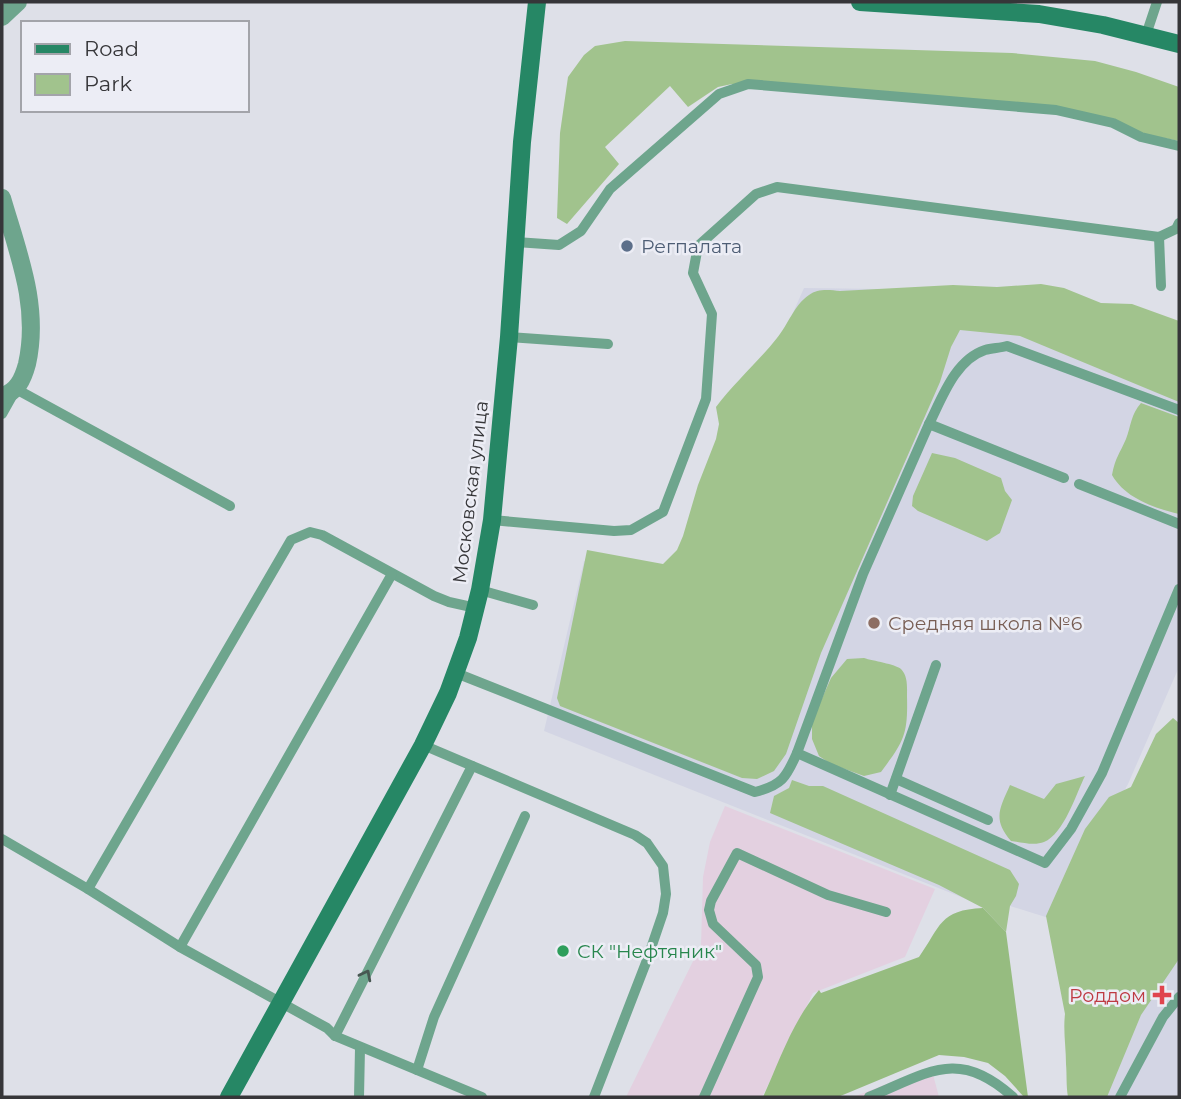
<svg xmlns="http://www.w3.org/2000/svg" width="1181" height="1099" viewBox="0 0 1181 1099" font-family="Montserrat,sans-serif">
	<rect width="100%" height="100%" fill="#dee0e8"/>
	<g fill="#e3d0e0">
		<path d="M725,806L935,889L905,957L813,993L762,1097H626L701,945L703,877L710,842Z"/>
		<path d="M931,1067L939,1097H853Z"/>
	</g>
	<g fill="#d3d5e4">
		<path d="M804,288L960,290L1179,327V667L1128,784L1055,920L1010,906L971,901L544,731L584,561L675,578Z"/>
		<path d="M1179,907V1097H1105Z"/>
	</g>
	<g fill="#a1c38d">
		<path d="M625,41L1012,53L1095,61L1136,72L1179,87V141L1144,134L1052,107L732,84L718,87L688,107L670,86L605,147L619,164L567,224L557,218L560,133L568,77L584,55L595,46Z"/>
		<path d="M1041,284L1064,288L1101,303L1132,304L1179,321V402L1020,336L960,330L951,347L940,382L821,653L786,754L774,771L757,779L742,778L560,706L557,698L587,550L663,564L677,550L683,536L698,485L716,439L719,424L716,407C735,382 758,362 777,338C788,325 794,305 809,295C818,288 830,290 840,291L953,285L997,287Z"/>
		<path d="M1141,403L1179,417V514C1154,508 1125,498 1112,475C1115,458 1120,453 1126,439C1131,426 1131,414 1141,403Z"/>
		<path d="M932,453L955,458L1001,478L1005,491L1012,500L1000,533L987,541L918,511L912,506L913,496Z"/>
		<path d="M864,658C873,661 895,664 901,669C908,676 907,687 907,696C908,735 904,741 881,772L864,776L831,764L819,756L812,739V721L831,678L847,659Z"/>
		<path d="M1173,718L1179,723V959L1141,1015L1107,1097H1068C1066,1085 1067,1076 1066,1064C1066,1047 1063,1031 1065,1014L1046,916L1085,829L1109,797L1131,787L1156,734Z"/>
		<path d="M1085,776C1076,794 1064,834 1044,842C1034,846 1021,842 1011,841C992,819 1000,808 1010,785L1044,799L1056,784Z"/>
		<path d="M792,780L809,786H823L1010,870L1019,884L1016,896L1010,906L1006,932L983,908L939,885L770,813L774,796L789,788Z"/>
	</g>
	<path fill="#96bc80" d="M983,908L1006,932L1028,1097H1024L1005,1076L988,1063L964,1057L939,1055L838,1097H763C780,1060 792,1022 819,990L821,993L919,957C941,926 939,910 983,908Z"/>
	<g fill="none" stroke-linecap="round" stroke-linejoin="round">
		<g stroke="#6ea58d" stroke-width="10">
			<path d="M1146,35L1157,2"/>
			<path d="M1159,237L1161,286"/>
			<path d="M516,242L559,245L581,231L610,189L719,94L748,84L1056,110L1113,123L1141,137L1179,146"/>
			<path d="M509,337L608,344"/>
			<path d="M2,414L16,389L230,506"/>
			<path d="M929,424C942,398 955,360 985,350C992,348 1000,348 1007,346L1179,410"/>
			<path d="M1064,478L929,424L863,574L797,753L1045,863L1071,829L1102,773L1179,589"/>
			<path d="M1079,484L1179,524"/>
			<path d="M492,520L614,531L631,530L663,512L706,399L712,314L693,273L698,246L756,194L777,187L1159,237L1176,229L1179,223"/>
			<path d="M480,590L533,605"/>
			<path d="M456,673L755,792C782,785 786,778 797,753"/>
			<path d="M423,745L635,835L647,843L663,866L666,894L663,913L647,960L594,1097"/>
			<path d="M896,779L988,820"/>
			<path d="M890,795L936,665"/>
			<path d="M2,839L88,889L180,947L327,1028L335,1036L482,1097"/>
			<path d="M88,889L291,540L310,532L322,535L434,596L449,602L476,608"/>
			<path d="M180,947L392,574"/>
			<path d="M335,1036L472,766"/>
			<path d="M417,1070L434,1017L525,816"/>
			<path d="M359,1097L360,1048"/>
			<path d="M704,1097L758,977L756,965L713,924L709,910L711,901L737,853L828,895L886,912"/>
			<path d="M869,1097C928,1073 958,1047 1013,1097"/>
			<path d="M1120,1097L1163,1017L1179,997"/>
		</g>
		<g stroke="#6ea58d" stroke-width="18">
			<path d="M2,17L18,2"/>
			<path d="M2,198C18,253 40,306 27,364C23,379 17,392 2,396"/>
		</g>
		<g stroke="#268765" stroke-width="18">
			<path d="M860,2L1039,14L1103,25L1179,44"/>
			<path d="M229,1097L423,745L448,693L468,638L480,590L492,520L509,337L522,142L537,2"/>
		</g>
	</g>
	<defs><path id="oneway-chevron" d="M-2-3.5L2.5 0L-2 3.5" fill="none" stroke-width="1.6" stroke-linecap="round" stroke-linejoin="round" transform="scale(1.75)"/></defs>
	<use stroke="#475752" href="#oneway-chevron" transform="translate(366 975) rotate(-63)"/>
	<circle fill="#5c6f8a" stroke="#ecedf5" stroke-width="2.5" cx="627" cy="246" r="7"/>
	<circle fill="#8d6e63" stroke="#ecedf5" stroke-width="2.5" cx="874" cy="623" r="7"/>
	<circle fill="#2e9e5b" stroke="#ecedf5" stroke-width="2.5" cx="563" cy="951" r="7"/>
	<path fill="#e0444e" stroke="#ecedf5" stroke-width="2.5" d="M1158.5 984.5h7v7h7v7h-7v7h-7v-7h-7v-7h7z"/>
	<g text-anchor="middle" stroke-width="5" stroke-linejoin="round" paint-order="stroke">
		<g font-size="19" fill="#4e5e75" stroke="#ecedf5" text-anchor="start">
			<text x="641" y="253">Регпалата</text>
		</g>
		<g font-size="19" fill="#363639" stroke="#ecedf5">
			<text transform="translate(470 492) rotate(-83)" y="7">Московская улица</text>
		</g>
		<g font-size="19" fill="#785e54" stroke="#ecedf5" text-anchor="start">
			<text x="888" y="630">Средняя школа №6</text>
		</g>
		<g font-size="19" fill="#27864d" stroke="#ecedf5" text-anchor="start">
			<text x="577" y="958">СК "Нефтяник"</text>
		</g>
		<g font-size="19" fill="#be3a42" stroke="#ecedf5" text-anchor="end">
			<text x="1146" y="1002">Роддом</text>
		</g>
	</g>
	<rect width="1181" height="1099" fill="none" stroke="#363639" stroke-width="7"/>
	<rect x="21" y="21" width="228" height="91" fill="#ecedf5" stroke="#a3a4aa" stroke-width="2"/>
	<rect x="35" y="44" width="35" height="10" fill="#268765" stroke="#a3a4aa" stroke-width="2"/>
	<text x="84" y="56" font-size="21" fill="#363639">Road</text>
	<rect x="35" y="74" width="35" height="21" fill="#a1c38d" stroke="#a3a4aa" stroke-width="2"/>
	<text x="84" y="91" font-size="21" fill="#363639">Park</text>
</svg>
